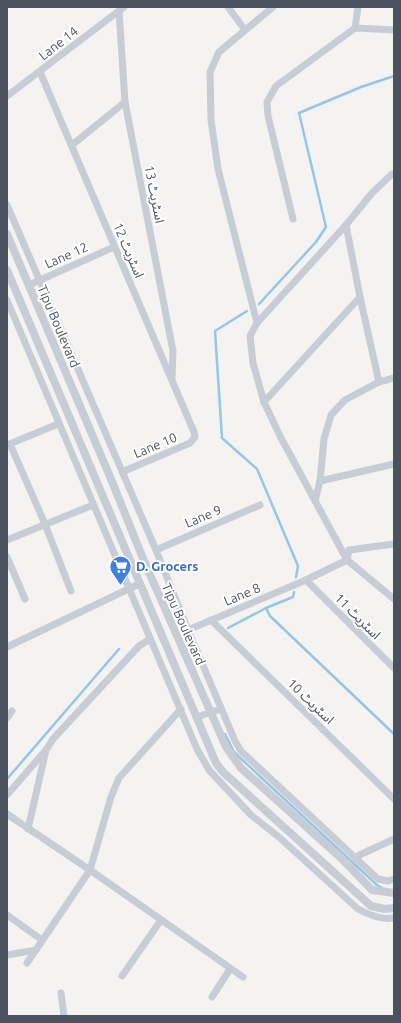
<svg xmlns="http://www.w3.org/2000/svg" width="401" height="1023" viewBox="0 0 401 1023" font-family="Ubuntu,'Noto Sans Arabic',sans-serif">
	<rect width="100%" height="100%" fill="#f4f3f2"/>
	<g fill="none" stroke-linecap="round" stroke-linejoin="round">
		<g stroke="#96c6e7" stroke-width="2.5">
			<path d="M259,304L316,242L326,227L299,113L361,87L394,76"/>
			<path d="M247,311L215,331L222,438L257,469L298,566L296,577"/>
			<path d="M266,608L270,616L394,734"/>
			<path d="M228,628L266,608L293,597L294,592"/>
			<path d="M225,734L234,752L266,782L377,885L382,888"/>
			<path d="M7,779L119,649"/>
		</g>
		<g stroke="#c7ccd5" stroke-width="7">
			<path d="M228,7L245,30"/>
			<path d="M119,11L125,102L173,351L172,378"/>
			<path d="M355,28L358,7"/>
			<path d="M40,72L194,432L195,437L190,443L122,472"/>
			<path d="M7,96L124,7"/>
			<path d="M72,145L125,102"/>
			<path d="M394,174H392L372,193L346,225L257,323L250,336L253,363L264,402L280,436L347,560L394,599"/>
			<path d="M7,205L156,550L188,630L235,741L241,751L378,879L388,881L394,879"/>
			<path d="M293,219L268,116L267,102L276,86L355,28L394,30"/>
			<path d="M346,225L360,297L379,382"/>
			<path d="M29,285L114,247"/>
			<path d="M7,300L197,749L209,770L251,815L280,838L358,909C369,915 381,920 394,918"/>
			<path d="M257,323L218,169L211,120L210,72L219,52L273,7"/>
			<path d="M264,402L360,297"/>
			<path d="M10,444L45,524L71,591"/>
			<path d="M7,445L58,424"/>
			<path d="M320,481L394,464"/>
			<path d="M315,501L320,481L324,439L331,415L345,400L379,382L394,378"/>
			<path d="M7,540L93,505"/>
			<path d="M156,550L260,505"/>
			<path d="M7,557L25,599"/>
			<path d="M306,580L394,668"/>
			<path d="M211,620L394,799"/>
			<path d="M188,630L306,580L347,560L349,550L394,544"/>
			<path d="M7,647L139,584"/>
			<path d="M197,717L221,709"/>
			<path d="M7,718L12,711"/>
			<path d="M7,795L45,751"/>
			<path d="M7,814L90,870L243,977"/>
			<path d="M28,829L46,750L53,739L139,646L150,639"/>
			<path d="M355,857L394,839"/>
			<path d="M7,915L42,940"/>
			<path d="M7,955L36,950"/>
			<path d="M27,963L90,870L111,797L119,778L181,709"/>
			<path d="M122,976L161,920"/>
			<path d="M61,993L64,1016"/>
			<path d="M212,997L230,969"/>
		</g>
		<g stroke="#c7ccd5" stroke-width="8">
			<path d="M7,234L111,479L144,561L226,747L241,768L342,859L372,890L394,893"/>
			<path d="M7,270L216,763L223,772L371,906L385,909L394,908"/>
		</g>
	</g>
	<defs>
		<symbol id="supermarket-pin" viewBox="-11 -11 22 30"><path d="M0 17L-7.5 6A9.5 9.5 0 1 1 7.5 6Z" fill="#3f7fe0" stroke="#fff"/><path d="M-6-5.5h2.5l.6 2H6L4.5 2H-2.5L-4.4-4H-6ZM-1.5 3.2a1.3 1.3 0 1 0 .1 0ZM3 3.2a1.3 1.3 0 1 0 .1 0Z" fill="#fff"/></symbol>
	</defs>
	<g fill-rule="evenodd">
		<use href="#supermarket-pin" x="108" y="554" width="25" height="34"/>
	</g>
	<g text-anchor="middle" stroke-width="4" stroke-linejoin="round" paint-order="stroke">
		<g font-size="13" fill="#4b525f" stroke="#fff">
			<text transform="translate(58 43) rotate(-38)" y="5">Lane 14</text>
			<text transform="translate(155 194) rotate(79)" y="5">اسٹریٹ 13</text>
			<text transform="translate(129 250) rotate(67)" y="5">اسٹریٹ 12</text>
			<text transform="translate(66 255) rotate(-24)" y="5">Lane 12</text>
			<text transform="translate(59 326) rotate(67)" y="5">Tipu Boulevard</text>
			<text transform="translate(155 445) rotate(-23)" y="5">Lane 10</text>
			<text transform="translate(203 516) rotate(-23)" y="5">Lane 9</text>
			<text transform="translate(242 594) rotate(-23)" y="5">Lane 8</text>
			<text transform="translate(358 616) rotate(45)" y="5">اسٹریٹ 11</text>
			<text transform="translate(184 624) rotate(66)" y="5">Tipu Boulevard</text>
			<text transform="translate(311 701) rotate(44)" y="5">اسٹریٹ 10</text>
		</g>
		<g font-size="13" font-weight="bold" fill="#366cbe" stroke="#fff" text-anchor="start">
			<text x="136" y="571">D. Grocers</text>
		</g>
	</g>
	<rect width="401" height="1023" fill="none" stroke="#4b525f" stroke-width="16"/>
</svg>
